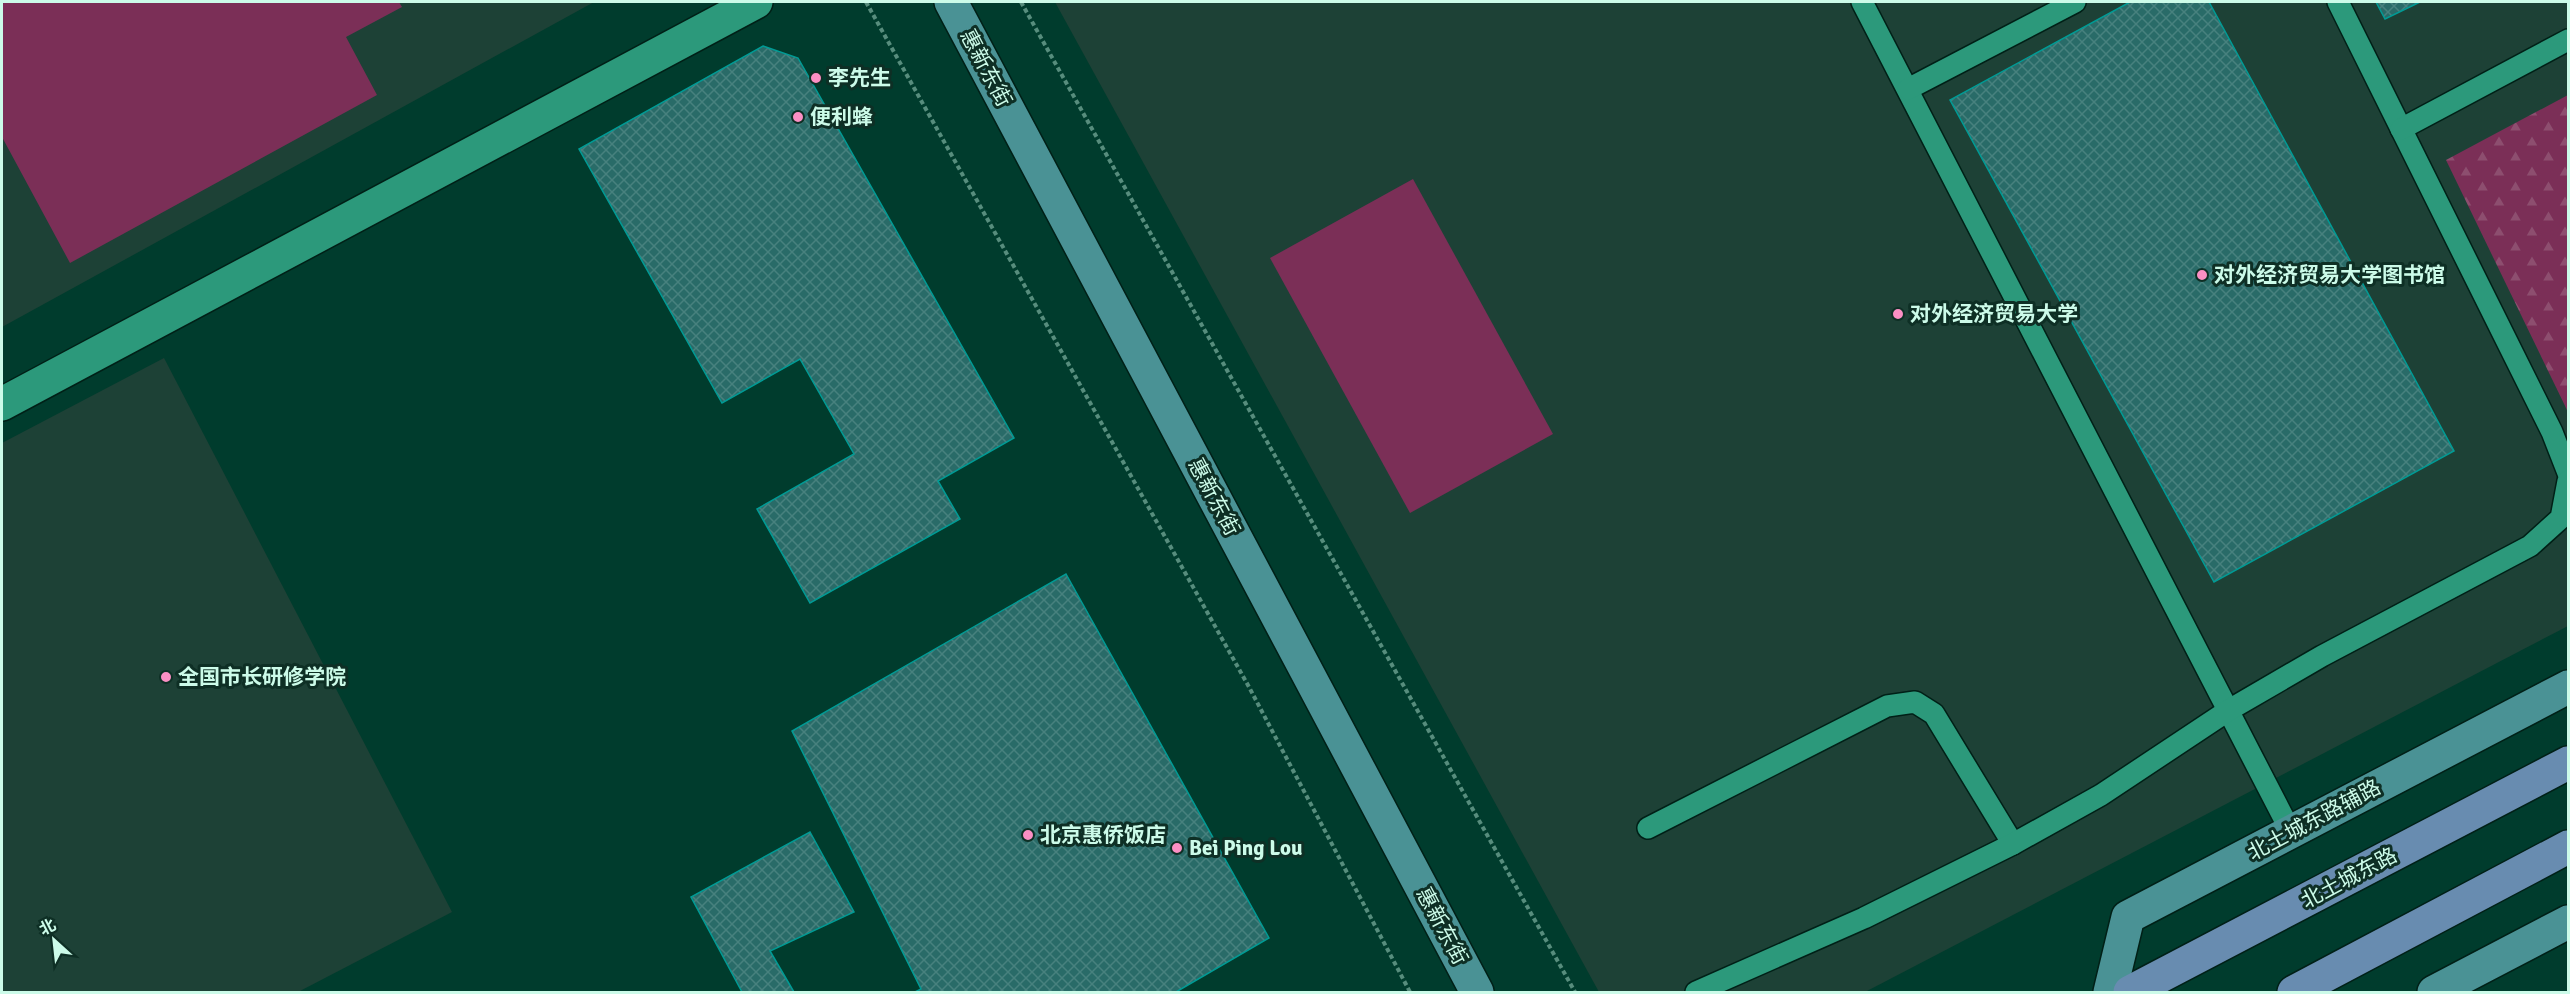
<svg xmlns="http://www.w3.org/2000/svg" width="2570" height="994" viewBox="0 0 2570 994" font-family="Signika,'Noto Sans SC',sans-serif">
	<defs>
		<pattern id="forest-firs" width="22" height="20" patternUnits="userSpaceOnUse" patternTransform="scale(1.5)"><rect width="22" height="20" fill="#7b2f57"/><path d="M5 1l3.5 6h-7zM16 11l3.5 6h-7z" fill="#8d4e6f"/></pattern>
		<pattern id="building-cross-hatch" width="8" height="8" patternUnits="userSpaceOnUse" patternTransform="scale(1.5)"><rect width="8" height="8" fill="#296b68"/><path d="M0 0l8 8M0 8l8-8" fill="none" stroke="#47817e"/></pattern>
	</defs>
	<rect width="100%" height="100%" fill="#003c2d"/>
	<g fill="#1d4136">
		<path d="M2,2H594L2,327Z"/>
		<path d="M1055,2H2568V626L1865,992H1599Z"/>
		<path d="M164,358L452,912L298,992H2V443Z"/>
	</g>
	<path fill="url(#forest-firs)" d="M2568,95V412L2446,160Z"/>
	<g fill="#7b2f57">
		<path d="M2,2H399L402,7L346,37L377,95L70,263L2,137Z"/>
		<path d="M1413,179L1553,434L1410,513L1270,258Z"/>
	</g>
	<g fill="url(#building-cross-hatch)" stroke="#009b95" stroke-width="1.5">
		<path d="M2130,2H2209L2454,451L2214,582L1950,100Z"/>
		<path d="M2376,2H2420L2385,19Z"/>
		<path d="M763,46L798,58L1014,438L938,481L960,519L810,603L757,509L854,454L800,359L722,403L579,149Z"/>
		<path d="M1066,574L1269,938L1176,992H915L921,989L792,731Z"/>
		<path d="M810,832L854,912L770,951L794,992H742L691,897Z"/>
	</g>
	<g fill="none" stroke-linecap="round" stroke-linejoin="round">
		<defs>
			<g id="lane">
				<path d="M1862,2L2291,832"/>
				<path d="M2338,2L2552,432L2568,473"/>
				<path d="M1908,89L2075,2"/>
				<path d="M2401,129L2568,40"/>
				<path d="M1648,828L1887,706L1915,702L1934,714L2013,844"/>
				<path d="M1696,992L1864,918L2013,844L2101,795L2229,710L2322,656L2530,546L2561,518L2568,481"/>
			</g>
			<path id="street" d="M2,404L756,2"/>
			<g id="secondary">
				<path d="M951,2L1477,992"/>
				<path d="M2110,992L2128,917L2568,687"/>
				<path d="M2434,992L2568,922"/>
			</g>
			<g id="primary">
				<path d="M2130,992L2568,763"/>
				<path d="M2294,992L2568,847"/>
			</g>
		</defs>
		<use href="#lane" stroke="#002017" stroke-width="24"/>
		<use href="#street" stroke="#002017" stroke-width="36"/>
		<use href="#secondary" stroke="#002017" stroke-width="36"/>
		<use href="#primary" stroke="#002017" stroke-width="36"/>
		<g stroke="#578d7d" stroke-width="4" stroke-dasharray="4.5 3" stroke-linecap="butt">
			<path d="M866,2L1249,687L1410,992"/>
			<path d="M1021,2L1575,992"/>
		</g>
		<use href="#lane" stroke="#2c997b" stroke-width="21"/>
		<use href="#street" stroke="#2c997b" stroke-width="33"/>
		<use href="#secondary" stroke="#4a9295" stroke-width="33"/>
		<use href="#primary" stroke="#688cb0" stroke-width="33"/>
	</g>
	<g fill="#fb8fc4" stroke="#0e2f25" stroke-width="2">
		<circle cx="816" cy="78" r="6"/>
		<circle cx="798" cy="117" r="6"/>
		<circle cx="2202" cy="275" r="6"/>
		<circle cx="1898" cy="314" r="6"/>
		<circle cx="166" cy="677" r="6"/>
		<circle cx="1028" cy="835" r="6"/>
		<circle cx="1177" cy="848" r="6"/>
	</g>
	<g text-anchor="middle" stroke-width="6" stroke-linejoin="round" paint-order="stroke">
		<g font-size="21" fill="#ccfbe9" stroke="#0e2f25">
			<text transform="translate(986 68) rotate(62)" y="7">惠新东街</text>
			<text transform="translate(1214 497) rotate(62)" y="7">惠新东街</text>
			<text transform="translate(2314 820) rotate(-28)" y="7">北土城东路辅路</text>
			<text transform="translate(2349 878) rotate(-28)" y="7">北土城东路</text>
			<text transform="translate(1442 926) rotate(62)" y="7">惠新东街</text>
		</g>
		<g font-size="21" font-weight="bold" fill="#ccfbe9" stroke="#0e2f25" text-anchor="start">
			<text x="828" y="85">李先生</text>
			<text x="810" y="124">便利蜂</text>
			<text x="2214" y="282">对外经济贸易大学图书馆</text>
			<text x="1910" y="321">对外经济贸易大学</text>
			<text x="178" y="684">全国市长研修学院</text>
			<text x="1040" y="842">北京惠侨饭店</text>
			<text x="1189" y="855">Bei Ping Lou</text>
		</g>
	</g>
	<rect width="2570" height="994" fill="none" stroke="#ccfbe9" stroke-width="6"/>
	<g transform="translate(54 940) rotate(333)" stroke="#0e2f25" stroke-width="4.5" paint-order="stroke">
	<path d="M0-4.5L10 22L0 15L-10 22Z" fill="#ccfbe9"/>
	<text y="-9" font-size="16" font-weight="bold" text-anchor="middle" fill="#ccfbe9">北</text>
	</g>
</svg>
